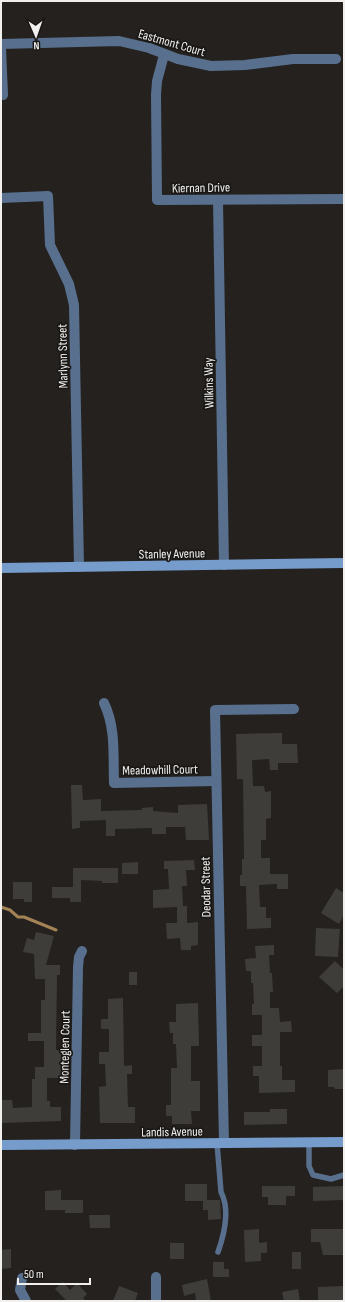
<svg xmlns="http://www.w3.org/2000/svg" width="345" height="1302" viewBox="0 0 345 1302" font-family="'Sofia Sans Condensed',sans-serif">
	<rect width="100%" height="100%" fill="#24211f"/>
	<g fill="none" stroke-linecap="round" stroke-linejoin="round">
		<path stroke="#a38355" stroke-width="3" d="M1,907L10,910L18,917H24L56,930"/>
	</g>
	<g fill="#3f3d3a">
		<path d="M282,733V744H297L298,763H278V770H270L269,759L252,760L253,786H264L265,792L271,791V818L266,819V840H261V858H270V874H288V889H277V884L259,885L260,907H266V918H271V928L247,929L246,886H240V875H242V859H244L243,779H237L236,734Z"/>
		<path d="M71,785H82L83,800L101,799V811L142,810V808L153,807V811L178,813V805L207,804L209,840H186L185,827H166V834H152V828L115,829V836H106V820L80,821V828L72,829Z"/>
		<path d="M194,860L195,870H186L187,886H182L183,906H187V923L198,922V945L191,946V950H181L180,938L167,939L166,923H177V907L153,908V890L169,889L168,869H164V861Z"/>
		<path d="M138,862V874H122V863Z"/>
		<path d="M73,868H118V883H102V881L81,880V902H70V898H52V887H73Z"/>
		<path d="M13,882H32V902H24V899H13Z"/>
		<path d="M336,888L344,893V915L339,924L321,913Z"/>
		<path d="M316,928L340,929L338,957L315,956Z"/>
		<path d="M36,932L54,936L46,965H60V975H57L56,1050H61V1078H47V1101H50V1107H61V1121L1,1123V1100H12L13,1108L32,1107V1079H35V1067H44V1041H28V1033H41V1000H45V979H35L34,954L23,952L27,938L34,940Z"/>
		<path d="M274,945V955H269L270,973H272L273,992H270V1008H279L280,1022L291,1021L292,1032H280V1066H282V1080H295V1092L259,1093V1076H253V1066H262V1046H252V1035H262V1015H252V1004H254L253,983H251V971H246L245,959L256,958L255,946Z"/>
		<path d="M335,961L344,970V986L337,993L319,977Z"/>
		<rect x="129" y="972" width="8" height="13"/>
		<path d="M123,998L124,1066L132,1065V1074H127L128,1107H135V1123H100L99,1087L106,1086L105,1064H99V1052H109V1029H101V1019H108V999Z"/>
		<path d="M198,1003L199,1046H191V1081H200V1111H191L192,1124H172V1116H166V1105H171V1068H177L176,1044H173V1033H170L169,1022H176V1004Z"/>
		<path d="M344,1069V1089H335L334,1087H328V1070Z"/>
		<path d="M270,1109H287V1124L244,1125V1112H270Z"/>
		<path d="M185,1184H207V1200H220L221,1219L208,1220V1210H203V1201H185Z"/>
		<path d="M262,1186H295V1196H286V1205H268V1197H262Z"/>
		<path d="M344,1186V1200L313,1201V1187Z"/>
		<path d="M61,1190V1200H83V1213H65V1210H45V1191Z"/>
		<path d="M89,1215H110V1228H90Z"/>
		<path d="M259,1229V1243L267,1242V1253H261V1261L245,1262L244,1230Z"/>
		<path d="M311,1229H344V1255H323L320,1242H311Z"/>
		<rect x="170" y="1243" width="14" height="16"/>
		<path d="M11,1249V1268L1,1269V1250Z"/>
		<rect x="292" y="1252" width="9" height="17"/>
		<path d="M213,1262H224V1269H229V1277H213Z"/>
		<path d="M207,1279L211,1301H196L195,1293L184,1296L182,1285Z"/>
		<path d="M63,1282L70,1290L77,1283L87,1294L83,1298L86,1301H67L55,1289Z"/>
		<path d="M119,1286L138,1293L135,1301H113Z"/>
		<path d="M344,1286V1301H318V1287Z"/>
		<path d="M298,1289L300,1301H284L282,1292Z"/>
	</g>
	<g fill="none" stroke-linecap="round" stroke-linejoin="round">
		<g stroke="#58708d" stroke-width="5.5">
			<path d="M309,1142V1166L313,1175L331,1179L344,1175"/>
			<path d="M217,1143L221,1192C230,1209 224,1235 218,1252"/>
		</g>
		<g stroke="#58708d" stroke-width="10">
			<path d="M1,44L119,41L149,48L178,59L211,66L245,65L293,59H336"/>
			<path d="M1,48L3,95"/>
			<path d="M164,55L157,81L156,95L157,200L344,199"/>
			<path d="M1,198L48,196L50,245L69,284L74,305L79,567"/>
			<path d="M218,200L224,565"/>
			<path d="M104,703C116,728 113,755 114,783L216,781"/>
			<path d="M224,1143L215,710L294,709"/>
			<path d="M75,1145L78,967L79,957L82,951"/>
			<path d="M156,1277V1301"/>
			<path d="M22,1278L20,1290L26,1301"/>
		</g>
		<g stroke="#769ccb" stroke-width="10">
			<path d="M1,568L344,563"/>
			<path d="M1,1145L344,1142"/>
		</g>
	</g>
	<g text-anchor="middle" stroke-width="3.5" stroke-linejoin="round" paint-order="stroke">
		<g font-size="13" fill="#f2f0ee" stroke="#1a1816">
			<text transform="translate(172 42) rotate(16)" y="5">Eastmont Court</text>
			<text transform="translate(201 187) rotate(-1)" y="5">Kiernan Drive</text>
			<text transform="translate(62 356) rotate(-91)" y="5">Marlynn Street</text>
			<text transform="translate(208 383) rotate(-91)" y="5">Wilkins Way</text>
			<text transform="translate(172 553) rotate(-1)" y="5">Stanley Avenue</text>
			<text transform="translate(160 769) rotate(-1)" y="5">Meadowhill Court</text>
			<text transform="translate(205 887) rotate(-91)" y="5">Deodar Street</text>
			<text transform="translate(64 1047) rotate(-89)" y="5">Monteglen Court</text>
			<text transform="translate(172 1131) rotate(-1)" y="5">Landis Avenue</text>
		</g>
	</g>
	<rect width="345" height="1302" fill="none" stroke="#f2f0ee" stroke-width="4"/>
	<g transform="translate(36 36) rotate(178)" stroke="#1a1816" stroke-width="3" paint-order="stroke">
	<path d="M0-3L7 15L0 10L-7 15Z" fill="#f2f0ee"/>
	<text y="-6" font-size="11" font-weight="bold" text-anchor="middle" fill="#f2f0ee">N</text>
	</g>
	<path d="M18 1278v6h72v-6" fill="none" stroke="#f2f0ee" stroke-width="2"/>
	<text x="24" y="1278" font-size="12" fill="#f2f0ee" stroke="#1a1816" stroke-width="3" paint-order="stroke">50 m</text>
</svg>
